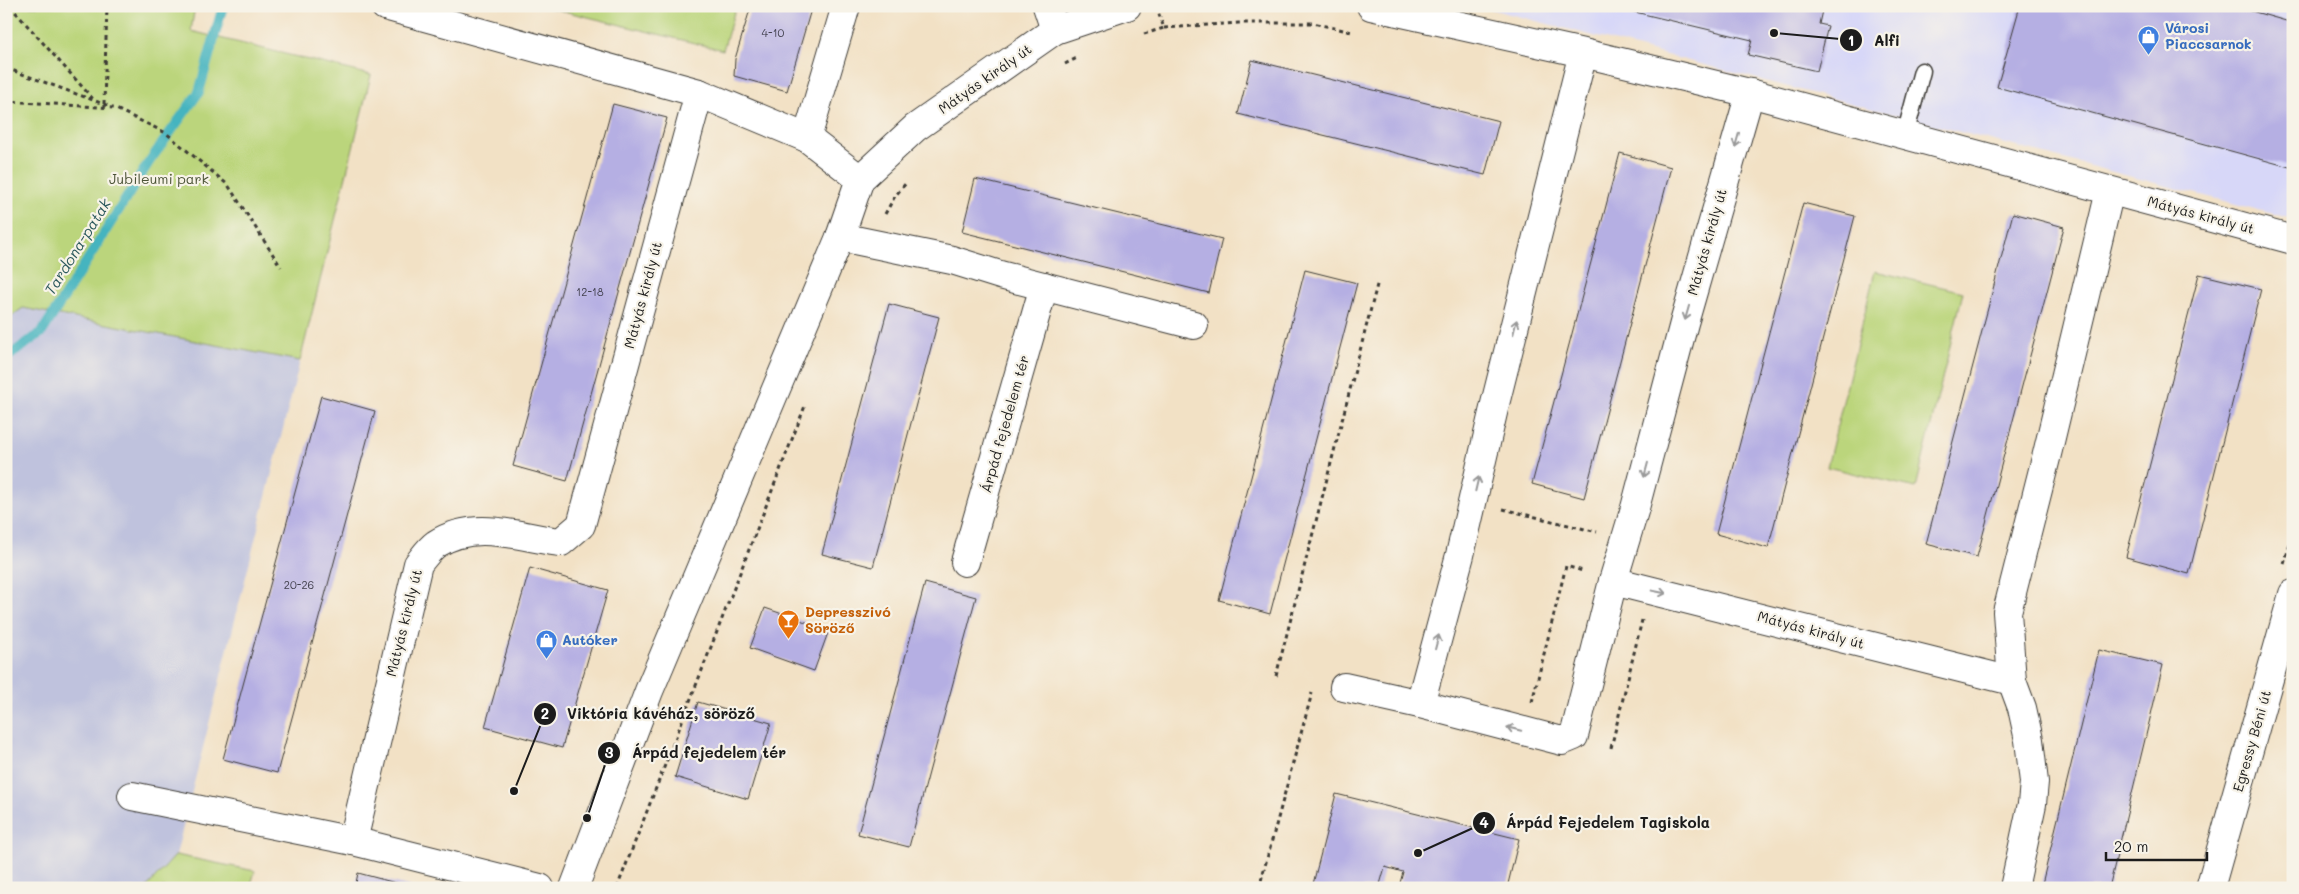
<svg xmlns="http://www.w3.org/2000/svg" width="2299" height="894" viewBox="0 0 2299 894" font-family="Mali,sans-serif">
	<rect width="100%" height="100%" fill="#f7f3e8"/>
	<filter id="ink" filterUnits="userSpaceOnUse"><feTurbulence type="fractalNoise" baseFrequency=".02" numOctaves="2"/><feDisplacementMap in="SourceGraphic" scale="10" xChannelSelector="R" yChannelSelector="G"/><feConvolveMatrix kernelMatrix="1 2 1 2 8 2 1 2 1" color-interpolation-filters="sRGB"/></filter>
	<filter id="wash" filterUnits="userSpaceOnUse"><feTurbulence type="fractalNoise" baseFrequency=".0096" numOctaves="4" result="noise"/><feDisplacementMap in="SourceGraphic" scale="20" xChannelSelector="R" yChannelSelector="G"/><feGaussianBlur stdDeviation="1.12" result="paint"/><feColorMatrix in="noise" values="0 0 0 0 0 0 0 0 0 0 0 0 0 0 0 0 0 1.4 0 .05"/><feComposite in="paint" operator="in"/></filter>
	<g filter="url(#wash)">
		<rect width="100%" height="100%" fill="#f2e1c5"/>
		<path fill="#d7d7f8" d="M1479,6H2293V219Z"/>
		<path fill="#bfc2dd" d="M23,308L300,361L176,855L146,888H6V320Z"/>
		<g fill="#bbd57b" stroke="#6c784c">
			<path d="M6,6H195L191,31L371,75L300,361L23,308L6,320Z"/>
			<path d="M543,6H736L723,50Z"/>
			<path d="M1875,271L1963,292L1916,488L1827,467Z"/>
			<path d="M176,855L255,871L250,888H146Z"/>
		</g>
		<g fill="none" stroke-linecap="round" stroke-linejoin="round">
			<path stroke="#45b4bf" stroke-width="10" d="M6,358L42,332L149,162L199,92L223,6"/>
		</g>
		<g id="blocks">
			<g fill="#b5afe3">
				<path d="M751,6H812L787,91L734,76L735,59Z"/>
				<path d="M1823,6L1819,24L1828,26L1817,71L1748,55L1752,40L1614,7Z"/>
				<path d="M2020,6H2234L2293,23V168L1997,87Z"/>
				<path d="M1252,60L1499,121L1485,175L1238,114Z"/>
				<path d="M613,104L667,118L567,481L513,466Z"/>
				<path d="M1620,153L1671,167L1584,498L1532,484Z"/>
				<path d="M975,179L1222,239L1209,293L962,232Z"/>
				<path d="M1803,203L1855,216L1768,548L1716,534Z"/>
				<path d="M2013,213L2064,227L1977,557L1926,544Z"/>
				<path d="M1305,270L1357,283L1270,614L1219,600Z"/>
				<path d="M2199,274L2261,289L2189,574L2126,557Z"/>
				<path d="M889,304L939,317L873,567L822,554Z"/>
				<path d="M321,396L375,411L277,773L223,759Z"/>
				<path d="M530,568L608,590L562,748L485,727Z"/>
				<path d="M925,583L976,597L909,847L858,834Z"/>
				<path d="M765,608L829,630L814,671L750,648Z"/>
				<path d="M2099,650L2163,665L2109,888H2041Z"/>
				<path d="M698,702L771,723L748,799L675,777Z"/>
				<path d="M1336,794L1519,839L1507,888H1416L1400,883L1403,872L1385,867L1379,888H1312Z"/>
				<path d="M358,873L411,887V888H355Z"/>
			</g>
		</g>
	</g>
	<g filter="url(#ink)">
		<use href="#blocks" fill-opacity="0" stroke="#3c3a35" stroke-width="1"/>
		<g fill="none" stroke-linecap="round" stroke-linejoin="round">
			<defs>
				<path id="service" d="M1905,135L1922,71"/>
				<g id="minor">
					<path d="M385,6L699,93L807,138L860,179"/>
					<path d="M1047,6L1055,30"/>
					<path d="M1371,6L1583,53L1750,93L2293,240"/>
					<path d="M1583,53L1495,404L1460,555L1420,704L1562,741L1574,736L1613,581"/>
					<path d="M1750,93L1684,323L1635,508L1613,581L2012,681"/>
					<path d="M807,138L846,6"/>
					<path d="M840,237L952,260L1000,275L1194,325"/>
					<path d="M965,562L1044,286"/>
					<path d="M1344,687L1420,704"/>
					<path d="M132,796L353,841L540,888"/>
					<path d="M353,841L418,564C423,558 429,549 436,544C475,519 519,537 561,542L581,525L699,93"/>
					<path d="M574,888L649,691L840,237L860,179L915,128L1055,30L1127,6"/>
					<path d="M2014,888L2032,804L2034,782L2029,740L2022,708L2012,681L2007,612L2047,454L2110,191"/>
					<path d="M2210,888L2293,594"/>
				</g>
			</defs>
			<use href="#service" stroke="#3c3a35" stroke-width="19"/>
			<use href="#minor" stroke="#3c3a35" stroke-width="30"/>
			<g stroke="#3c3a35" stroke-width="3" stroke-dasharray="4 4" stroke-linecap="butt">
				<path d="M10,6L94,100"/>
				<path d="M1164,28L1238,23H1313L1352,32"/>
				<path d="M1144,34L1164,28L1158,12"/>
				<path d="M1065,64L1079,57"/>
				<path d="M6,68L109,106"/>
				<path d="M6,101L114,108L166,133L228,185L281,267"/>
				<path d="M104,104L107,6"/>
				<path d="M885,214L895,196L907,182"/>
				<path d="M1503,509L1597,532"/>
				<path d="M2284,564L2293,534"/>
				<path d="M1276,676L1378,281"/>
				<path d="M1532,702L1566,566L1583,571"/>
				<path d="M1611,748L1642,620"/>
				<path d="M617,888L805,406"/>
				<path d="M1259,888L1312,693"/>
			</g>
			<use href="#service" stroke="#fff" stroke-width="16"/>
			<use href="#minor" stroke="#fff" stroke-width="28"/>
		</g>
		<defs><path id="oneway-shaft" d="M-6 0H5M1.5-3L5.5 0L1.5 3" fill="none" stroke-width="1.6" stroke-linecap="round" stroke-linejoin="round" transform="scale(1.25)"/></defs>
		<g stroke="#999">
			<use href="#oneway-shaft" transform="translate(1737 140) rotate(106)"/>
			<use href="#oneway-shaft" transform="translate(1687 313) rotate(106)"/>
			<use href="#oneway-shaft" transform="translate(1515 327) rotate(-76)"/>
			<use href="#oneway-shaft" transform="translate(1646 470) rotate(105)"/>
			<use href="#oneway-shaft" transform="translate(1477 484) rotate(-77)"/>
			<use href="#oneway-shaft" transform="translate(1659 592) rotate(11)"/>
			<use href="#oneway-shaft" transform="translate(1437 642) rotate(-75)"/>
			<use href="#oneway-shaft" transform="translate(1514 729) rotate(-166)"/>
		</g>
	</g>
	<defs>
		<symbol id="shop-pin" viewBox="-11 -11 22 30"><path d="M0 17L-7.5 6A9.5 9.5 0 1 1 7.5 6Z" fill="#3f7fe0" stroke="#f7f3e8"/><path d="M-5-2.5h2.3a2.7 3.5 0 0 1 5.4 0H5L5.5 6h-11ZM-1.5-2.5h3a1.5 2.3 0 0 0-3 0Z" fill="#fff"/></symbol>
		<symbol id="bar-pin" viewBox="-11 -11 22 30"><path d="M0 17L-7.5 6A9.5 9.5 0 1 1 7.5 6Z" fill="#e8710a" stroke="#f7f3e8"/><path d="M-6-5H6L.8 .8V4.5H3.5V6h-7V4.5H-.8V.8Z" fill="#fff"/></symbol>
	</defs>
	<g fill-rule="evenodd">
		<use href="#shop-pin" x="2136" y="24" width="25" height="34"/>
		<use href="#bar-pin" x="776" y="608" width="25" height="34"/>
		<use href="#shop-pin" x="534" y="628" width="25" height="34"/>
	</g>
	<g text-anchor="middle" stroke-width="4.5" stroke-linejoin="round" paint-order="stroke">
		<g font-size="11" fill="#42414e">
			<text x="773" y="37">4-10</text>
			<text x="590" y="296">12-18</text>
			<text x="299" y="589">20-26</text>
		</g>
		<g font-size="14" font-weight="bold" fill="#366cbe" stroke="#f7f3e8" text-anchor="start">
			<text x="2165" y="33">Városi<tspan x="2165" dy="16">Piaccsarnok</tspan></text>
			<text x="562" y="645">Autóker</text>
		</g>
		<g font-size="14" fill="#1c1c1c" stroke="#f7f3e8">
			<text transform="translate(985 79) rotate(-35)" y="5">Mátyás király út</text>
			<text transform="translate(2201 215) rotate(15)" y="5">Mátyás király út</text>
			<text transform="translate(1707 242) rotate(-74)" y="5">Mátyás király út</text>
			<text transform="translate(643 295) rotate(-75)" y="5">Mátyás király út</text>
			<text transform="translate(1005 424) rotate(-74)" y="5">Árpád fejedelem tér</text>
			<text transform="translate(404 623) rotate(-76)" y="5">Mátyás király út</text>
			<text transform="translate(1811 630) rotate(15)" y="5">Mátyás király út</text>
			<text transform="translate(2252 741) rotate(-74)" y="5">Egressy Béni út</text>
		</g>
		<g font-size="14" fill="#4c5438" stroke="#f7f3e8">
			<text x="159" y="184">Jubileumi park</text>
		</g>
		<g font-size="14" font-weight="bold" fill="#c56008" stroke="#f7f3e8" text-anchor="start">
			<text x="805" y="617">Depresszivó<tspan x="805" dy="16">Söröző</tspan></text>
		</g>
		<g font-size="15" font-style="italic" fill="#2c595d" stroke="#f7f3e8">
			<text transform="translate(78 247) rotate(-58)" y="5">Tardona-patak</text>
		</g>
	</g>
	<path fill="none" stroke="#1c1c1c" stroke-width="2" d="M1774 33L1851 40M514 791L545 714M587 818L609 753M1418 853L1484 823"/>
	<g fill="#1c1c1c" stroke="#f7f3e8" stroke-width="2">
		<circle cx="1774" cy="33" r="5"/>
		<circle cx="514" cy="791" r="5"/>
		<circle cx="587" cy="818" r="5"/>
		<circle cx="1418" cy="853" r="5"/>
		<circle cx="1851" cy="40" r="12"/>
		<circle cx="545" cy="714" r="12"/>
		<circle cx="609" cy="753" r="12"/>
		<circle cx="1484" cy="823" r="12"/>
	</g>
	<g font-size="15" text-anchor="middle" font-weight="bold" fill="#fff">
		<text x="1851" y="46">1</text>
		<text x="545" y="719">2</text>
		<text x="609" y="758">3</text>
		<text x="1484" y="828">4</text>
	</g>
	<g font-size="15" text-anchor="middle" font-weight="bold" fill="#1c1c1c" stroke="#f7f3e8" stroke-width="4.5" stroke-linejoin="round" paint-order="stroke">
		<text x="1887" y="46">Alfi</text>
		<text x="661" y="719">Viktória kávéház, söröző</text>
		<text x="709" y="758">Árpád fejedelem tér</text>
		<text x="1608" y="828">Árpád Fejedelem Tagiskola</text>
	</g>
	<rect width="2299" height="894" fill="none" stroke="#f7f3e8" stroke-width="25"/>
	<path d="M2106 852v8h101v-8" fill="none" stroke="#1c1c1c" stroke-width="2.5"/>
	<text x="2114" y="852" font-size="15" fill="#1c1c1c" stroke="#f7f3e8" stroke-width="4" paint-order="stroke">20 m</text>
</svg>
